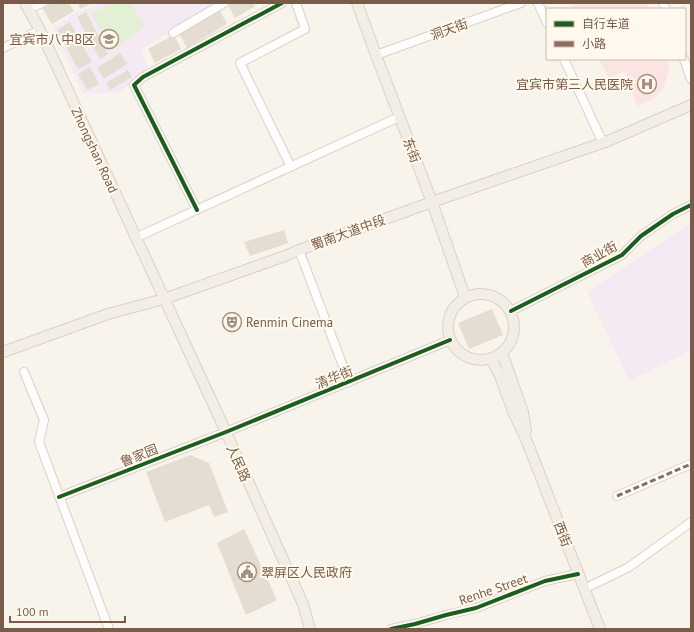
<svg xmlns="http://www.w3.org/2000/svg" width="694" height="632" viewBox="0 0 694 632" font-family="'PT Sans','Noto Sans SC',sans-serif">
	<rect width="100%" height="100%" fill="#f8f4eb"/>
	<g fill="#f5eaf3">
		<path d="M103,3H213L214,5L140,50L149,69L120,92L83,94L53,28L77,12Z"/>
		<path d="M691,223V351L629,381L587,292Z"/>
	</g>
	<g fill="#fae5e2">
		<path d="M570,3H648L650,9H573Z"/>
		<path d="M599,59H667L670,68L663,89L652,100L637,106L625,71L609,78Z"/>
	</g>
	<path fill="#e3f0d5" d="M115,3H130L145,27L113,50L91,13Z"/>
	<g fill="#e5dcd2">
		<path d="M51,3H69L74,11L52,24L42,8Z"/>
		<path d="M78,3H93L80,9Z"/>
		<path d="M232,3H253L255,6L235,18L228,5Z"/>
		<path d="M219,9L227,24L187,48L178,32Z"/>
		<path d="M86,12L108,54L100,59L77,17Z"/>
		<path d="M70,22L92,62L78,69L57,30Z"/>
		<path d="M174,35L181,49L155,63L148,49Z"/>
		<path d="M120,53L127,64L104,79L97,68Z"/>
		<path d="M90,67L99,84L87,90L78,74Z"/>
		<path d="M128,70L132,77L110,90L106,83Z"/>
		<path d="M284,230L288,243L250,256L244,242Z"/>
		<path d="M492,309L503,335L469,349L458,323Z"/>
		<path d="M190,455L209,463L228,512L214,517L209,505L165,522L146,472Z"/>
		<path d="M244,529L277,600L246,615L217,543Z"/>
	</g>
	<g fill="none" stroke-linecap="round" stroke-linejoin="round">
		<defs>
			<g id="minor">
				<path d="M538,3L547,23"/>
				<path d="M663,3L666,9"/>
				<path d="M28,9L42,3"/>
				<path d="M173,33L224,3"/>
				<path d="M3,48L40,30"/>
				<path d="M376,55L521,3"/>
				<path d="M564,59L603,143"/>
				<path d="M684,59L691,79"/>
				<path d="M291,167L240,63L305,29L296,3"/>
				<path d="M197,210L134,85L143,77L282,3"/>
				<path d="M135,238L399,117"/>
				<path d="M299,250L349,382"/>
				<path d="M511,311L622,255L641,236L673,214L691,205"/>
				<path d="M24,372L44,420L39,442L109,629"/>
				<path d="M617,496L691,464"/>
				<path d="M59,497L226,432L450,340"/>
				<path d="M584,589L629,567L691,522"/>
				<path d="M391,629L415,624L446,615L476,608L545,581L578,574"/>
			</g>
			<g id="major">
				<path d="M25,3L40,30L226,432L303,604L310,629"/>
				<path d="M357,3L376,55L432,202L465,297"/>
				<circle cx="481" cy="327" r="33"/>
				<path d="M3,352L108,314L164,299L285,256L299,250L432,202L608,141L691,105"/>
				<path d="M502,353L523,412L526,431"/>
				<path d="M491,359L500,376L514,414L526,439L600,629"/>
			</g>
		</defs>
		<use href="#minor" stroke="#d7d1c9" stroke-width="10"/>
		<use href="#major" stroke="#dad1c9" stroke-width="12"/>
		<use href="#minor" stroke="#fefdfc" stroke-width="8"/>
		<use href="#major" stroke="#f3eee5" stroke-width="10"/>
		<path stroke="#8d6e63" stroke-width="3" stroke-dasharray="6 3" stroke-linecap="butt" d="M617,496L691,464"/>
		<defs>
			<g id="cycleway">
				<path d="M197,210L134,85L143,77L282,3"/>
				<path d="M511,311L622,255L641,236L673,214L691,205"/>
				<path d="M59,497L226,432L450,340"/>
				<path d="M391,629L415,624L446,615L476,608L545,581L578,574"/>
			</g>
		</defs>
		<use href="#cycleway" stroke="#fff9ed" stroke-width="6"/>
		<use href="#cycleway" stroke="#1b5e20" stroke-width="4"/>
	</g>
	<defs>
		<symbol id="school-ring" viewBox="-11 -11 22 22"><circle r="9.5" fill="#fff9ed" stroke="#a59182" stroke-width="1.5"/><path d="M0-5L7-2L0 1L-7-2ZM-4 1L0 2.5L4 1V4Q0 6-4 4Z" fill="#a59182"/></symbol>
		<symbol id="hospital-ring" viewBox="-11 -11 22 22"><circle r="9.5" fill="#fff9ed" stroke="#a59182" stroke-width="1.5"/><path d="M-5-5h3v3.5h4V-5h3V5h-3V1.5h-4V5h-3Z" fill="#a59182"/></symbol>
		<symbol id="theatre-ring" viewBox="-11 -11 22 22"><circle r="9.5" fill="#fff9ed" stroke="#a59182" stroke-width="1.5"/><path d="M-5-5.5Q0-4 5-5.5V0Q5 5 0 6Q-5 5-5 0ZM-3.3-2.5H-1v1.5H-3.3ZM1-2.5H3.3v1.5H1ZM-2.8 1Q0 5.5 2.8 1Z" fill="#a59182"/></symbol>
		<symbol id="civic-ring" viewBox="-11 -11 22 22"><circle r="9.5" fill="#fff9ed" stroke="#a59182" stroke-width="1.5"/><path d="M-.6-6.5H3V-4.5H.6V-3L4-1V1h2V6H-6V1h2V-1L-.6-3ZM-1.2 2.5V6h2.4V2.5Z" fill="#a59182"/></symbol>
	</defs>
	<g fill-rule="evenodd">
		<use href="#school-ring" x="98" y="28" width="22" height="22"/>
		<use href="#hospital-ring" x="636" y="73" width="22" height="22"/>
		<use href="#theatre-ring" x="221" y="311" width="22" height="22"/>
		<use href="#civic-ring" x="236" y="561" width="22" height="22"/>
	</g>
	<g text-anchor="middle" stroke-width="4" stroke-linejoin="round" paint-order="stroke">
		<g font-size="13" fill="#785b49" stroke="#fff9ed">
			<text transform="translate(449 29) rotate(-20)" y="5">洞天街</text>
			<text transform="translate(95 150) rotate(65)" y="5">Zhongshan Road</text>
			<text transform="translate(412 150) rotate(69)" y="5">东街</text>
			<text transform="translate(348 232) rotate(-20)" y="5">蜀南大道中段</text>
			<text transform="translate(599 254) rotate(-29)" y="5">商业街</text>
			<text transform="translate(334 377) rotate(-22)" y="5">清华街</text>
			<text transform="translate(139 455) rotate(-21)" y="5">鲁家园</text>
			<text transform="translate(239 463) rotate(66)" y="5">人民路</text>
			<text transform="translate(563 534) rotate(69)" y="5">西街</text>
			<text transform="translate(493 589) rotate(-19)" y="5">Renhe Street</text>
		</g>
		<g font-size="13" fill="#785b49" stroke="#fff9ed" text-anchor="end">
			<text x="95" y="44">宜宾市八中B区</text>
			<text x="633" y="89">宜宾市第三人民医院</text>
			<text x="246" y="327" text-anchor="start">Renmin Cinema</text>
			<text x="261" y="577" text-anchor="start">翠屏区人民政府</text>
		</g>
	</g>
	<rect width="694" height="632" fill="none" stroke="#785b49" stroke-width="8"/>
	<rect x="546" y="8" width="140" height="52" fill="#fff9ed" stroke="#c9baab"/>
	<rect x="554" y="21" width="20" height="6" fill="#1b5e20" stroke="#c9baab"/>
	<text x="582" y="28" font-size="12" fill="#785b49">自行车道</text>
	<rect x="554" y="41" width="20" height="6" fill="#8d6e63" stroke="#c9baab"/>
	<text x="582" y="48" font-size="12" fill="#785b49">小路</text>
	<path d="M10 616v6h115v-6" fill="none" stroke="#785b49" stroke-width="2"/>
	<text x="16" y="616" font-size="12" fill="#785b49" stroke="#fff9ed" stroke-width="3" paint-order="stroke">100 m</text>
</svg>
